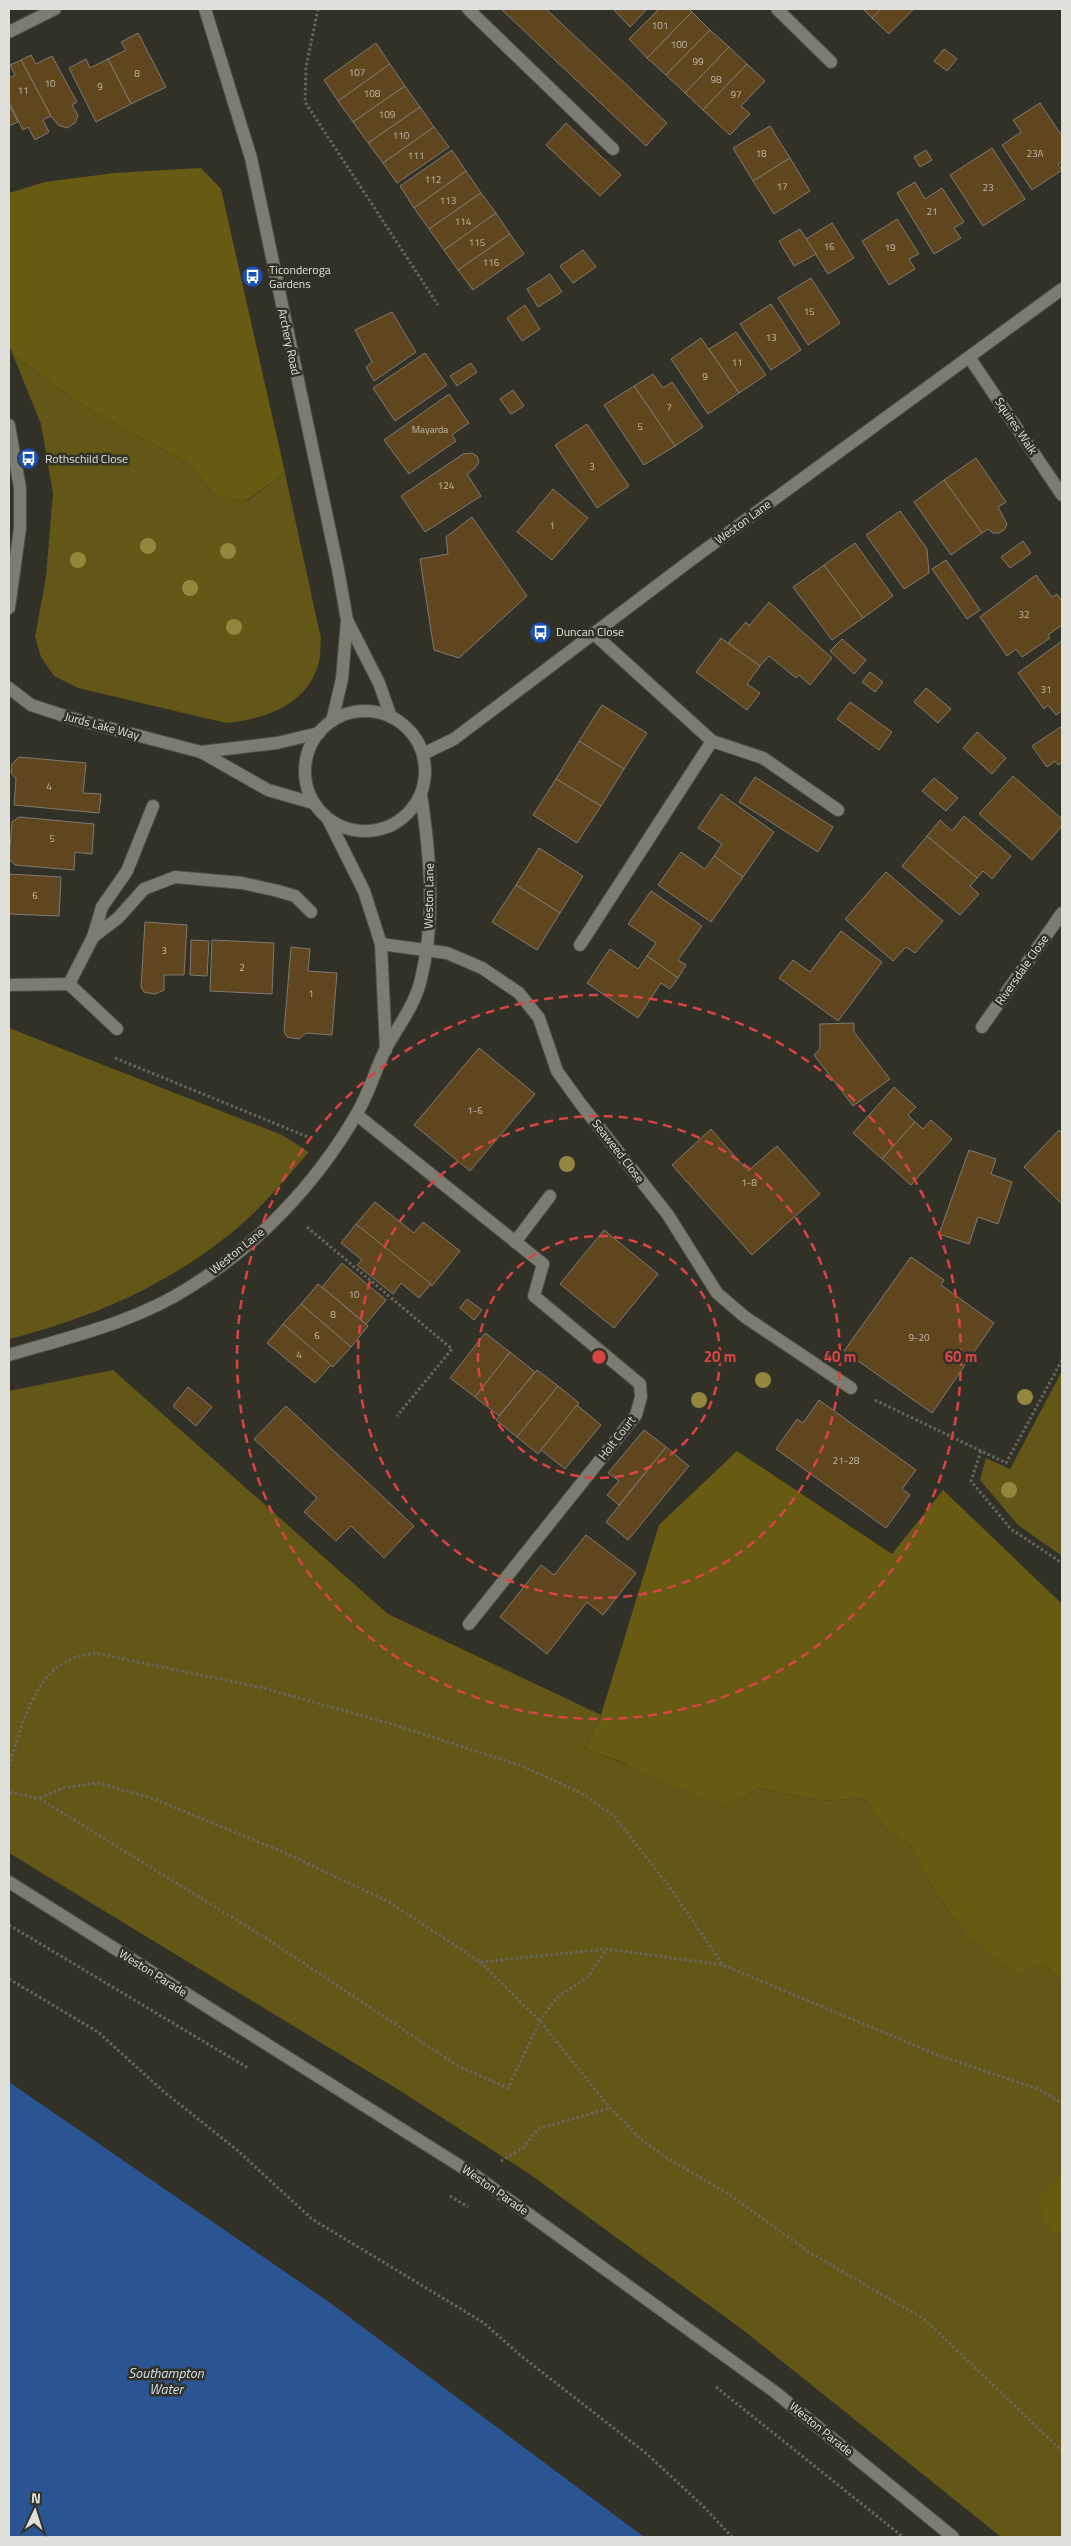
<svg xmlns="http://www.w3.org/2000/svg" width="1071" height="2546" viewBox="0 0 1071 2546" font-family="'Titillium Web',sans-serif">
	<rect width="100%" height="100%" fill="#323128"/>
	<g fill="#625716">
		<path d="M13,355L85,407L191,465L214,495L247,501L285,473L321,639C320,646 321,655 319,662C308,705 265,719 226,723L78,688L54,676L41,657L35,637L46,577L53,493L41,424Z"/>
		<path d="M9,1028L282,1135L309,1152C282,1183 255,1216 221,1241C159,1289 85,1320 9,1339Z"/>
		<path d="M113,1370L388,1614L601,1715L585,1749L732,1803L759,1788L820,1801L864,1798L886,1829L911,1846L932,1887L965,1934L1043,1963L1062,1983V2537H1001L743,2330L528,2173L407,2095L9,1853V1391Z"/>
		<path d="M1062,1371V1556L1018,1525L980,1480L986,1458L1010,1469Z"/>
	</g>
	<g fill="#675b13">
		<path d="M201,168L221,189L285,473L246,501L214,495L191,465L85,407L13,355L9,345V193L45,182L115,173Z"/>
		<path d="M737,1451L892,1554L943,1490L1062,1604V1983L1043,1963L1017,1973L965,1934L932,1887L911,1846L886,1829L864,1798L820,1801L759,1788L732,1803L707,1800L624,1763L585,1749L601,1715L659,1525Z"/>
		<path d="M1062,2175V2233L1054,2234L1042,2217L1040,2194Z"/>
	</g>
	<path fill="#2b5592" d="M9,2082L329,2302L644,2537H9Z"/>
	<g fill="#60461e" stroke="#7f7971">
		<path d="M501,9H546L667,123L646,146Z"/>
		<path d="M613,9H647L630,27Z"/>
		<path d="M659,9H689L692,12L647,58L629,39Z"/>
		<path d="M863,9H881L872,18Z"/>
		<path d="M881,9H914L889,34L872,18Z"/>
		<path d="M692,12L710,30L666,75L647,58Z"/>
		<path d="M710,30L729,47L685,93L666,75Z"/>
		<path d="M138,33L166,87L131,104L108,59L126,50L121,42Z"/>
		<path d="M376,43L390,64L338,101L324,80Z"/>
		<path d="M729,47L747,64L703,110L685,93Z"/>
		<path d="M944,49L957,59L947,71L934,61Z"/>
		<path d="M31,55L36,64L52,56L77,102L72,105L78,115L75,123L67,128L58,125L51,116L21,60Z"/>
		<path d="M86,59L90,68L108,59L131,104L96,122L69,68Z"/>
		<path d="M21,60L51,116L43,120L49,132L35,140L28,127L23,130L9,102V78L15,75L10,65Z"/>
		<path d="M390,64L405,86L353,122L338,101Z"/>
		<path d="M747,64L765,81L741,106L750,114L730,135L703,110Z"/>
		<path d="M405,86L420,107L368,143L353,122Z"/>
		<path d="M1040,103L1062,136V162L1058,164L1062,170L1032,190L1002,145L1021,132L1013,120Z"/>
		<path d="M9,105L18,122L9,126Z"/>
		<path d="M420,107L434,127L383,163L368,143Z"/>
		<path d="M566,123L621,175L600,196L546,145Z"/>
		<path d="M770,126L790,158L753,181L733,148Z"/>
		<path d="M434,127L449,147L397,183L383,163Z"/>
		<path d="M992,148L1025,199L983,226L950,175Z"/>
		<path d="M452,150L466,171L414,208L400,186Z"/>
		<path d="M926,150L932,160L920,167L914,157Z"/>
		<path d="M790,158L810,191L774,214L753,181Z"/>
		<path d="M466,171L481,193L429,229L414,208Z"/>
		<path d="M915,182L925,199L942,188L964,222L954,228L961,238L934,254L897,193Z"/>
		<path d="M481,193L496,213L444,250L429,229Z"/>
		<path d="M496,213L510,234L458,270L444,250Z"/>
		<path d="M897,219L919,254L909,259L915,269L889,285L862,241Z"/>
		<path d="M832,223L854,258L828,274L806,239Z"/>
		<path d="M800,229L816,254L794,266L779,241Z"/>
		<path d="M510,234L524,254L473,290L458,270Z"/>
		<path d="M583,250L596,267L573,283L560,266Z"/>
		<path d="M550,274L562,292L538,307L527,289Z"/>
		<path d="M811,278L840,323L808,345L778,298Z"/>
		<path d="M771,304L801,350L771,370L740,324Z"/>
		<path d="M525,305L540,329L522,341L507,318Z"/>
		<path d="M392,312L416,352L374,381L366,367L372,362L355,330Z"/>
		<path d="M736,332L766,375L739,393L709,349Z"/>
		<path d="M701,338L739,393L708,414L671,359Z"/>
		<path d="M425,353L447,385L395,421L373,388Z"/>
		<path d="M471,363L477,372L457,386L450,376Z"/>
		<path d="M653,374L663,388L672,382L703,427L675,446L634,386Z"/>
		<path d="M634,386L675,446L644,465L604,405Z"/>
		<path d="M513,390L524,406L511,414L500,399Z"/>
		<path d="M449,394L469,423L452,435L456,441L409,474L384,440Z"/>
		<path d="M587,424L629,486L597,508L555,445Z"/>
		<path d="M472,453L477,456L479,462L475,468L467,474L481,496L425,532L401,496L463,454Z"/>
		<path d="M976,458L1006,502L998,507L1007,524L1005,529L999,533H993L988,529L982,533L944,480Z"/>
		<path d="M944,480L982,533L951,555L914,502Z"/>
		<path d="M553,489L588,518L552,560L517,532Z"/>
		<path d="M900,511L927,549L929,573L904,589L866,535Z"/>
		<path d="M472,517L527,596L459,658L434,650L420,559L448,554L446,537Z"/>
		<path d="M1023,541L1031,553L1010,568L1001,557Z"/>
		<path d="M855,543L893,596L863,618L824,565Z"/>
		<path d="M946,560L980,610L967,619L932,569Z"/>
		<path d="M824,565L863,618L832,640L793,587Z"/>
		<path d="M1036,575L1052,597L1057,594L1062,601V625L1048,635L1050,638L1022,657L1016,649L1007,656L980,617Z"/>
		<path d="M769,602L832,658L810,685L799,675L796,678L769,656L760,666L728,643L746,622L749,626Z"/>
		<path d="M721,638L760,666L747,684L760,693L747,710L696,672Z"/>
		<path d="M842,639L866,660L854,674L830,651Z"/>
		<path d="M1062,641V711L1056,715L1048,705L1044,709L1018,673Z"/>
		<path d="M870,672L883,682L875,692L862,682Z"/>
		<path d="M926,688L951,709L938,723L914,702Z"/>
		<path d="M850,702L892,732L879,750L837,719Z"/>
		<path d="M602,705L647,733L624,769L579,741Z"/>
		<path d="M1062,726V763L1058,765L1055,761L1047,767L1032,746Z"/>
		<path d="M977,732L1006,758L992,774L963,748Z"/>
		<path d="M579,741L624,769L601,806L556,779Z"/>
		<path d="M19,757L86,763L83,793L101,794L99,813L14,805L16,779L11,773L12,764Z"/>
		<path d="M1013,776L1062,819V826L1032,860L979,814Z"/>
		<path d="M755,777L833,827L818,852L739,802Z"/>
		<path d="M934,778L958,798L946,811L922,791Z"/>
		<path d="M556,779L601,806L577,843L533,815Z"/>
		<path d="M721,794L774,832L743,877L714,856L722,844L698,828Z"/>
		<path d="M964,816L1011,856L992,879L983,871L977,878L927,836L940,820L952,831Z"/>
		<path d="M19,817L94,824L92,854L75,852L74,870L15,865L9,859L12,822Z"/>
		<path d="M927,836L977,878L970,886L979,894L960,915L902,866Z"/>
		<path d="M539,848L583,876L560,913L516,885Z"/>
		<path d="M681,852L705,869L714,856L743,877L711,922L658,885Z"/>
		<path d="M886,872L943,921L915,953L906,947L893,961L845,919Z"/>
		<path d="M9,874L61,877L59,916L9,914Z"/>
		<path d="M516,885L560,913L537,950L492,922Z"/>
		<path d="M651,891L702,926L678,960L686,965L678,978L647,956L656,943L628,924Z"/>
		<path d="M145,922L187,925L184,975H164V990L155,994L144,992L141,987Z"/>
		<path d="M841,931L882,962L838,1021L779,978L793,960L810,972Z"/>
		<path d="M191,940L209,941L207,976L190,975Z"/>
		<path d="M212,940L274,943L272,994L210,991Z"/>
		<path d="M291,947L310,949L308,971L337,973L332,1035L306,1033L299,1039L287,1037L284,1032Z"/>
		<path d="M610,949L638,969L647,956L678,978L670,989L661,983L638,1018L587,983Z"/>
		<path d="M854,1023V1032L890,1079L853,1106L814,1055L820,1049V1024Z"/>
		<path d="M479,1048L535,1094L470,1171L414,1125Z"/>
		<path d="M894,1087L916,1107L908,1115L915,1122L882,1159L853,1133Z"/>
		<path d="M931,1120L952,1139L911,1185L882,1159L915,1122L923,1129Z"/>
		<path d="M711,1129L748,1171L777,1146L820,1194L752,1255L672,1165Z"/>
		<path d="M1059,1130L1062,1133V1204L1024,1167Z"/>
		<path d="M969,1150L996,1159L991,1174L1012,1182L998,1224L978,1217L969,1244L939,1234Z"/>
		<path d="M375,1202L414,1233L423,1222L460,1251L432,1286L356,1224Z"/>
		<path d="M356,1224L431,1284L419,1298L401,1283L393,1294L357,1265L362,1260L341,1243Z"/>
		<path d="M604,1230L658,1274L614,1328L560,1284Z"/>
		<path d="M911,1257L944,1280L941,1285L994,1323L932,1413L844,1351Z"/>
		<path d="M342,1263L386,1300L366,1324L322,1287Z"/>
		<path d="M318,1284L368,1326L351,1347L301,1304Z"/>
		<path d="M467,1299L482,1310L474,1320L460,1308Z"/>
		<path d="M301,1304L351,1347L333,1367L283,1324Z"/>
		<path d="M283,1324L331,1365L315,1383L267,1343Z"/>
		<path d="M485,1333L510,1352L475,1397L450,1378Z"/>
		<path d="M510,1352L535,1372L499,1416L475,1397Z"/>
		<path d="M537,1370L558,1386L517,1437L496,1420Z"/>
		<path d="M558,1386L579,1403L538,1454L517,1437Z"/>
		<path d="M188,1387L212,1407L196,1426L173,1406Z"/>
		<path d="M819,1400L916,1470L902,1489L910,1495L886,1528L776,1449L797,1419L803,1423Z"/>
		<path d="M577,1405L601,1425L565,1469L541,1450Z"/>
		<path d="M286,1406L414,1526L384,1558L351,1526L336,1541L304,1512L317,1498L254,1439Z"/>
		<path d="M644,1430L666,1447L619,1505L607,1495L619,1481L608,1473Z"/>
		<path d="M666,1447L689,1466L628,1540L606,1522Z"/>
		<path d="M586,1535L636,1573L603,1615L587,1602L547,1654L500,1617L541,1565L554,1575Z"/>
	</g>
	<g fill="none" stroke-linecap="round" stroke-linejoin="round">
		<defs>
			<g id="service">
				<path d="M468,9L613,149"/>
				<path d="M9,32L55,9"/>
				<path d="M712,741L763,758L838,810"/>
				<path d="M93,937L118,918L144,889L175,877L242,883L278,891L295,896L311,912"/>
				<path d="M93,937L102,907L127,871L153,806"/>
				<path d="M469,1624L636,1415L641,1397L640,1384L534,1296L543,1264"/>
			</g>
			<path id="pedestrian" d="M777,9L831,62"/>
			<g id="minor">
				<path d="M969,357L1062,495"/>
				<path d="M9,425L20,488V528L9,608"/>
				<path d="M9,688L31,705L71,718L201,752L268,790L313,803"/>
				<path d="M201,752L277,743L319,733"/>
				<path d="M381,944L447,953L482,968L519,993L539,1018L557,1071L580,1103L668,1215L717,1293L745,1317L851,1388"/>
				<path d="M580,945L712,741L593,633"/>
				<path d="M69,984L93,937"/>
				<path d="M9,985L69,984L117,1029"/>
				<path d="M982,1027L1062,913"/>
				<path d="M357,1115L543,1264"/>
				<path d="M515,1242L550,1196"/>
			</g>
			<g id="tertiary">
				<path d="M205,9L251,158L338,569L347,620L342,679L332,721"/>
				<path d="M347,620L379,683L391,717"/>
				<circle cx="365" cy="771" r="60"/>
				<path d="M423,754L454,739L691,560L1062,289"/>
				<path d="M328,819L364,891L381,944L386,1050"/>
				<path d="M9,1355C70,1337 136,1322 190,1287C258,1245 316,1184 356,1115C369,1094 375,1070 386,1048C399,1025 415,1005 421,979C436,918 430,855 421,794"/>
				<path d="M9,1882L476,2176L775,2392L953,2537"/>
			</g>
		</defs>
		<use href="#service" stroke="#4d4d45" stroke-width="14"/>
		<use href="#pedestrian" stroke="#4d4d45" stroke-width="14"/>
		<use href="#minor" stroke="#4d4d45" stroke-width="14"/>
		<use href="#tertiary" stroke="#4d4d45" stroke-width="14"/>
		<g stroke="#66665e" stroke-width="3" stroke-dasharray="2.5 2.5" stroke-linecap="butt">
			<path d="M318,9L306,67L305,102L438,305"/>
			<path d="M115,1058L308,1137"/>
			<path d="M307,1227L452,1349L397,1416"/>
			<path d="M875,1400L1006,1463L1062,1360"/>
			<path d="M981,1451L971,1481L1011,1529L1062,1563"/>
			<path d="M9,1766C21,1730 31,1679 69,1660C76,1656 87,1655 95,1653L263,1688L395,1725L522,1766L581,1793L614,1816L671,1889L723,1965L935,2054L1038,2089L1062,2103"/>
			<path d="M9,1788V1792L40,1799L272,1942L458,2066L508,2088L540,2021L556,1998L588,1977L607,1949"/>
			<path d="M40,1798L63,1788L98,1783L154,1799L283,1852L389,1902L480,1962L607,1949L723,1965"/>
			<path d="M9,1925L248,2068"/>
			<path d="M480,1962L540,2021L610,2108L642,2140L667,2158L727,2193L809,2252L924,2319L1062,2451"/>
			<path d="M9,1979L98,2032L163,2091L237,2150L312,2219L484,2323L520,2355L647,2454L704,2507L732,2537"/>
			<path d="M501,2161L523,2148L538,2129L610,2108"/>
			<path d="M450,2196L468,2207"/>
			<path d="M716,2387L903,2537"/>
		</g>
		<use href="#service" stroke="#7d7c72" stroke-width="12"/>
		<use href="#pedestrian" stroke="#7d7c72" stroke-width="12"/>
		<use href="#minor" stroke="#7d7c72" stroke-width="12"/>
		<use href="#tertiary" stroke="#7d7c72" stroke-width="12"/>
	</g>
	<g fill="#938740">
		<circle cx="148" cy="546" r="8"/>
		<circle cx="228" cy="551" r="8"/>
		<circle cx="78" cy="560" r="8"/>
		<circle cx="190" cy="588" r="8"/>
		<circle cx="234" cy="627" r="8"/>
		<circle cx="567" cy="1164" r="8"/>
		<circle cx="763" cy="1380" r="8"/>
		<circle cx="1025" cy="1397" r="8"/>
		<circle cx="699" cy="1400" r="8"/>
		<circle cx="1009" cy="1490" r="8"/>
	</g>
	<g fill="none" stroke="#d84443" stroke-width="2.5" stroke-dasharray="9 6">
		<circle cx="599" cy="1357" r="121"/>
		<circle cx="599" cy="1357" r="241"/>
		<circle cx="599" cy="1357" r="362"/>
	</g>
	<defs>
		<symbol id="bus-disc" viewBox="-11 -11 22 22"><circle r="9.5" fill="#1a4fb4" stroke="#323128"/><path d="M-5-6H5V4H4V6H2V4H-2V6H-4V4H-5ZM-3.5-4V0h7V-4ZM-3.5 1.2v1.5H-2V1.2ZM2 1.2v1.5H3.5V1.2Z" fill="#fff"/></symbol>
	</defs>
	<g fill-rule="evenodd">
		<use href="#bus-disc" x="240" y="264" width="25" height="25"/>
		<use href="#bus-disc" x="16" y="446" width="25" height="25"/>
		<use href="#bus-disc" x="528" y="620" width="25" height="25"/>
	</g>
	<g text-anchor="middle" stroke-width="5" stroke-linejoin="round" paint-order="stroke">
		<g font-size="10" fill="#c0baab">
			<text x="660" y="29">101</text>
			<text x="679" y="48">100</text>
			<text x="698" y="65">99</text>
			<text x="357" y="76">107</text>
			<text x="137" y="77">8</text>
			<text x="716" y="83">98</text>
			<text x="50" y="87">10</text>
			<text x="100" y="90">9</text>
			<text x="23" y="94">11</text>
			<text x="372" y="97">108</text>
			<text x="736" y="98">97</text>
			<text x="387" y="118">109</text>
			<text x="401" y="139">110</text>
			<text x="761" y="157">18</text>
			<text x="1035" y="157">23A</text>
			<text x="416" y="159">111</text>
			<text x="433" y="183">112</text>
			<text x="782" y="190">17</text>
			<text x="988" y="191">23</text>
			<text x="448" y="204">113</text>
			<text x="932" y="215">21</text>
			<text x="463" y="225">114</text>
			<text x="477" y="246">115</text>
			<text x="829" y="250">16</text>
			<text x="890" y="251">19</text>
			<text x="491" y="266">116</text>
			<text x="809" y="315">15</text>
			<text x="771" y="341">13</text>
			<text x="737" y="366">11</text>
			<text x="705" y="380">9</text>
			<text x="669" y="411">7</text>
			<text x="640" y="430">5</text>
			<text x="430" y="433">Mayarda</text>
			<text x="592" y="470">3</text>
			<text x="446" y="489">124</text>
			<text x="552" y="529">1</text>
			<text x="1024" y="618">32</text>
			<text x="1046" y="693">31</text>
			<text x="49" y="790">4</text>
			<text x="52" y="842">5</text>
			<text x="35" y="899">6</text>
			<text x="164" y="954">3</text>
			<text x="242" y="971">2</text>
			<text x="311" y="997">1</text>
			<text x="475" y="1114">1-6</text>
			<text x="749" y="1186">1-8</text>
			<text x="354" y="1298">10</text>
			<text x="333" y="1318">8</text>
			<text x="317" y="1339">6</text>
			<text x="919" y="1341">9-20</text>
			<text x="299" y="1358">4</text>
			<text x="846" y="1464">21-28</text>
		</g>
		<g font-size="12" fill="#e0e0da" stroke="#323128" text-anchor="start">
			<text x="269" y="274">Ticonderoga<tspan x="269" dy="14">Gardens</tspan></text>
			<text x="45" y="463">Rothschild Close</text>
			<text x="556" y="636">Duncan Close</text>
		</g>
		<g font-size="12" fill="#e0e0da" stroke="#323128">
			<text transform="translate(289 342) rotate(78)" y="4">Archery Road</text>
			<text transform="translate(1016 426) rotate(56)" y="4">Squires Walk</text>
			<text transform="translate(743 522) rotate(-36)" y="4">Weston Lane</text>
			<text transform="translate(102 726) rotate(15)" y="4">Jurds Lake Way</text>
			<text transform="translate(429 896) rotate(-89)" y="4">Weston Lane</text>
			<text transform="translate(1022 970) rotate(-55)" y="4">Riversdale Close</text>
			<text transform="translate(618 1151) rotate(52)" y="4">Seaweed Close</text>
			<text transform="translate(237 1251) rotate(-39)" y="4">Weston Lane</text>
			<text transform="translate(617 1438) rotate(-52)" y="4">Holt Court</text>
			<text transform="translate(153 1973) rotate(32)" y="4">Weston Parade</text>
			<text transform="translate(495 2190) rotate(35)" y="4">Weston Parade</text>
			<text transform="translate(821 2429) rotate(39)" y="4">Weston Parade</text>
		</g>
		<g font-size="14" font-style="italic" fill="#d1def0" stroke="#323128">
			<text x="166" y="2378">Southampton<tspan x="166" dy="16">Water</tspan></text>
		</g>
	</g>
	<circle cx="599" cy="1357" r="8" fill="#d84443" stroke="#323128" stroke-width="2.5"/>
	<g font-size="15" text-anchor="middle" font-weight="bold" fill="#d84443" stroke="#323128" stroke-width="5" stroke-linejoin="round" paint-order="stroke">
		<text x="720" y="1362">20 m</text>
		<text x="840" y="1362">40 m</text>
		<text x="961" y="1362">60 m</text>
	</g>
	<rect width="1071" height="2546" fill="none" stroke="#e0e0da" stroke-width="20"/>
	<g transform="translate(35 2511) rotate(4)" stroke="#323128" stroke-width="4" paint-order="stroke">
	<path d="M0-4L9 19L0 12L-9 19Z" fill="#e0e0da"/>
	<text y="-8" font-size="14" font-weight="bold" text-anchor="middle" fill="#e0e0da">N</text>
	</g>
</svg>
